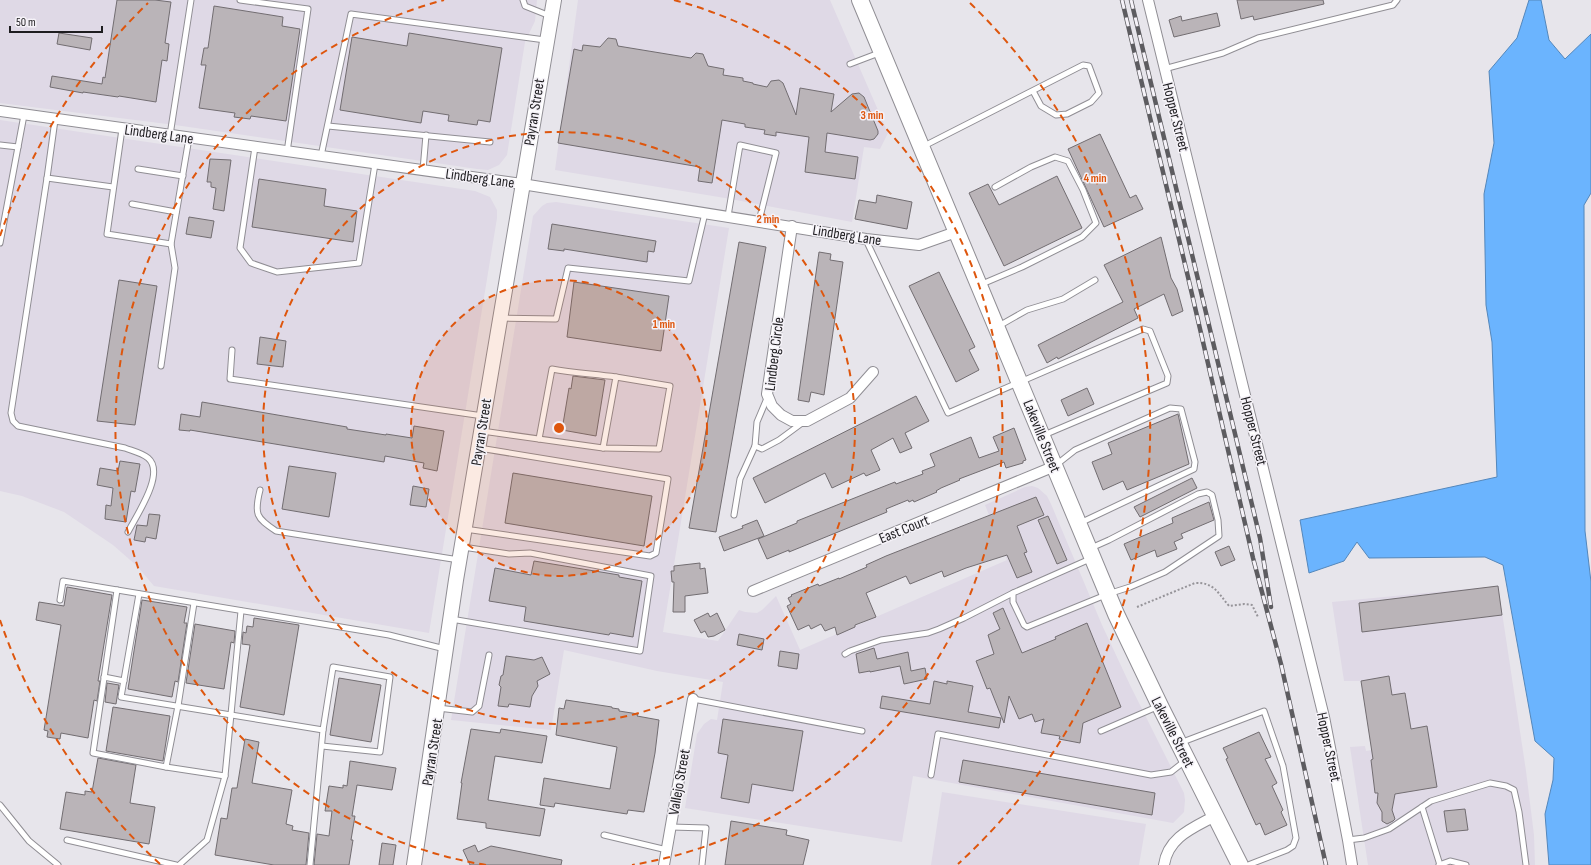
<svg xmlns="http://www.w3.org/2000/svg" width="1591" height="865" viewBox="0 0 1591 865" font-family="'Sofia Sans Condensed',sans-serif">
	<rect width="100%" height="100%" fill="#e7e5eb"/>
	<g fill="#dfd9e6">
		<path d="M0,0H537L535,21L525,42L507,155L499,165L488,170L477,169L175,125L0,103Z"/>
		<path d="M578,0H830L888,133L880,149L864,147L852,222L725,198L555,170Z"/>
		<path d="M0,120L475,191L490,197L497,210V218L429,633L154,586L137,566L113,545L64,512L22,496L0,491Z"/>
		<path d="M556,202L729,228L663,632L718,641L739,610L745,612L757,613L762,610L776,596L800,650L1007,560L985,505L1025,487L1032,486L1038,488L1047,496L1051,504L1102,625L1130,685L1184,793L1185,800L1184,812L1173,823L913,776L902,842L685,808L697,734L704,724L711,719L717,720L723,682L657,671L564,650L551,730L451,720L533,216L542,206L547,203Z"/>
		<path d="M1498,586L1526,771L1534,835L1535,865H1368L1350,747L1365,746L1366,751L1372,750L1361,681H1344L1332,602Z"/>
		<path d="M942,792L1146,824L1139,865H931Z"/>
	</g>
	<path fill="#6bb4fe" stroke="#5487bb" d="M1529,0H1541L1549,40L1565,59L1591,34V193L1584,205L1585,531L1591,582V865H1549L1545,814L1553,780L1554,758L1535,741L1503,565L1485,557L1369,558L1357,542L1344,561L1309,573L1300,520L1497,477L1492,342L1486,305L1484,194L1494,143L1489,71L1517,38Z"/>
	<g fill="#bab4b8" stroke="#726d71">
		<path d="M117,0H155L171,2L165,43L169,44L167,61L162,60L156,102L119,96L118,97L83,92V93L50,87L52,76L102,84L103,77L105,78Z"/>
		<path d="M1237,0H1323L1324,4L1254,20L1253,16L1241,19Z"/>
		<path d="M214,6L283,17L282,26L300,29L286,121L251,116L250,119L234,117L235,113L199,108L206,65H201L204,48H208Z"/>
		<path d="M1217,13L1220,26L1174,37L1169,20L1181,16L1182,21Z"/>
		<path d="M59,33L92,38L90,50L57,44Z"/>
		<path d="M409,33L502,48L490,122L478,120L477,125L448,121L449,115L423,111L421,123L340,110L352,37L407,46Z"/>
		<path d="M608,38L616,39L618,46L691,58L696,53L703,54L708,66L724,69L723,75L743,78V81L753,83V84L767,87L771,81L779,80L783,83L796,115L800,88L834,94L831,112L852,94L859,93L864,97L878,131V134L874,139L870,140L827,133L825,152L858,157L855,179L805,172L809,137L776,132V136L764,134L765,130L745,127V124L722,120L712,183L698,181L700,167L558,143L574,49L582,51L583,45L600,47Z"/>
		<path d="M1100,134L1130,198L1136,195L1143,209L1104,227L1068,149Z"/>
		<path d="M210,159L231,160L224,211L213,209L216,188L211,187V182H207Z"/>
		<path d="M1057,176L1082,228L1004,266L969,193L988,184L999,205Z"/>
		<path d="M259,179L326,189L324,206L357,211L353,242L252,227Z"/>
		<path d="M877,195L912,202L907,229L855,219L859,200L876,203Z"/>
		<path d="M189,217L214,221L211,238L186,234Z"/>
		<path d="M552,224L656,241L654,252L648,251L647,262L564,249V251L548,249Z"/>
		<path d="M1161,237L1171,278L1177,289L1183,311L1172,316L1164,294L1134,309L1138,318L1058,359L1057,357L1047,363L1038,345L1123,302L1104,265Z"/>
		<path d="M739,242L766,247L716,532L689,528Z"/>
		<path d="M819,252L831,254L830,260L843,262L824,395L811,392L809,402L798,400Z"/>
		<path d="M939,272L975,347L969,350L979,370L956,382L909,286Z"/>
		<path d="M119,280L157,286L135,425L97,421Z"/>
		<path d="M574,282L669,296L661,351L567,337Z"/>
		<path d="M260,337L286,341L283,367L257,364Z"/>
		<path d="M573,376L605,380L596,436L562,430L569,388L571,389Z"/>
		<path d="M1087,388L1094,404L1068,416L1061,400Z"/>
		<path d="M916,396L929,421L905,433L912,448L900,453L893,438L871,450L880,470L866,476L864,473L832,488L825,473L765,503L753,478Z"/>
		<path d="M202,402L347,427V429L386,435V434L412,438L414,426L444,431L437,471L423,468L424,463L385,456L384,462L190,430V431L179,430L181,414L200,417Z"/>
		<path d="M1178,414L1189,464L1127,490L1123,481L1103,490L1092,462L1112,454L1108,443Z"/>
		<path d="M1014,428L1026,460L1023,461V463L1006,468L1004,462L959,479L960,480L941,488L936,491L937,492L914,502L913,500L909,502L908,500L886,509L887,512L789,552V550L767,559L758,539L797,523V521L862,495L895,482L896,484L923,474L922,471L935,466L930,454L971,437L979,458L999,451L993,437Z"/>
		<path d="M120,461L140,464L135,492L131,491L126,522L105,519L106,505L111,506L113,488L97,485L100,468L118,471Z"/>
		<path d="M289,466L336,473L329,517L282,509Z"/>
		<path d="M513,473L652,496L644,546L505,523Z"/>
		<path d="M1192,478L1197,488L1140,517L1134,507Z"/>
		<path d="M413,486L429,489L426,507L410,505Z"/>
		<path d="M1036,497L1044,515L1017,526L1027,552L1024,553L1032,572L1017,578L1007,555L966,568L944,577L942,571L910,584L906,576L866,593L876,617L855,625V627L837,635L835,627L825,631L821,624L811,629L809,625L798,630L787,606L791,604L788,598L792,596L791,595L818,584L819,586L839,578V579L867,567L866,565L886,556Z"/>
		<path d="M1209,502L1214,520L1181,534L1183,538L1174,542L1177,549L1157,557L1155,550L1131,560L1124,544L1173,523L1172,518Z"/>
		<path d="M149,514L160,515L156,539L146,537L145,542L134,540L137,525L147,526Z"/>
		<path d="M1048,516L1067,560L1057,564L1038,520Z"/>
		<path d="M757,520L764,536L724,551L719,537L743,528L742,526Z"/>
		<path d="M1229,546L1235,560L1221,566L1215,552Z"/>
		<path d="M534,561L619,575V577L642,581L633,637L610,633L609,635L524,621L526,607L489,601L495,568L531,575Z"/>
		<path d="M700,563V569L705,568L708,593L685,596V612H673L674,582H672L671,571H674V566Z"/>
		<path d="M1498,586L1502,615L1362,632L1359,603Z"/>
		<path d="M67,587L112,595L98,681H100L97,701L94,700L88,738L61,733L60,739L47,737L48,731L44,730L61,625L36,620L39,602L64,606Z"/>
		<path d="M142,600L187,607L184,623H187L178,682L175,681L172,697L128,689Z"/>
		<path d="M1003,608L1022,653L1056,639L1055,637L1087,623L1121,707L1083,723L1080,743L1059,739L1060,736L1041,733L1044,719L1035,722L1032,714L1019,719L1009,696L1004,723L990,688L987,689L976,661L994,654L988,635L1000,629L993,613Z"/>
		<path d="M708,613L710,617L717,613L725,630L714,636L708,637L705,631L701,633L694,620Z"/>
		<path d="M254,618L299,625L284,715L240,707L250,645L242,644L243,632L246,633L247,626L253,627Z"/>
		<path d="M195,624L235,631L234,643L231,642L224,689L186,683Z"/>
		<path d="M739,634L764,639L762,650L737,645Z"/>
		<path d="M874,648L877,659L908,652L911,671L925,668L927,679L904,684L900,666L870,672V671L859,673L856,654Z"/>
		<path d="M780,651L799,654L797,669L778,666Z"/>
		<path d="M506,656L534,660L542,657L550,674L537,681L538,686L532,696L530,707L509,704L508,707L498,706L501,687L499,685L501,676L503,675Z"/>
		<path d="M1389,676L1392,695L1405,693L1411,729L1427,726L1437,787L1395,794L1392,810L1395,819L1393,821L1387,824L1382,821V812L1377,803L1378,793H1375L1371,760L1373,759L1361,681Z"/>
		<path d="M339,678L381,685L371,742L330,735Z"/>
		<path d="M934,681L947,684V681L973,686L968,712L1001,718L999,728L880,708L882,696L930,704Z"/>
		<path d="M107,683L119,685L116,704L105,702Z"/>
		<path d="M566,700L612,707V708L619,709V711L638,714L637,716L659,720L655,753L644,812L628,810L627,814L555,803L554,807L540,805L544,778L610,789L617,747L556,735L559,708L564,709Z"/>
		<path d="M113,707L170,716L163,761L106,751Z"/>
		<path d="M723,719L803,731L793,791L752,784L749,803L721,798L728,755L718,753Z"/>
		<path d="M471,729L500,733L501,729L547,736L542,763L495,756L488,800L545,809L540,836L486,828V823L457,819L462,783H461Z"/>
		<path d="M1259,732L1271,757L1265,759L1277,783L1272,786L1283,810L1281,812L1287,825L1265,835L1260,823L1256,825L1226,759L1228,758L1223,748Z"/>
		<path d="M245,739L259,742L252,783L292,790L286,824L293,826L292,830L309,833L306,865H274L215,855L221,818L227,819L232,788H237Z"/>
		<path d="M98,758L136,765L130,803L155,807L149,844L60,829L66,792L85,795V791L92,792Z"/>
		<path d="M963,760L1155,793L1152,815L959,782Z"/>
		<path d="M350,761L396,768L392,790L357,785L352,816H355L351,840H353L349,865H314L317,834L329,836L332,811H325L329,786L343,788V785L347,786Z"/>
		<path d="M1465,809L1468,830L1447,832L1444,811Z"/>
		<path d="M731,821L787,830L786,835L809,840L803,865H725Z"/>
		<path d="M382,843L396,845L393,865H379Z"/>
		<path d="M475,845L478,852L491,846L562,860L561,865H470L463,850Z"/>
	</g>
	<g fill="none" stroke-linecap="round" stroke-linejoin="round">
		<defs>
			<g id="service">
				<path d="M240,0L308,9L287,152"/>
				<path d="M523,0L525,6L550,16"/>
				<path d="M850,64L879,53"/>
				<path d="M1164,69L1223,53L1258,38L1393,5L1397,0"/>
				<path d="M55,120L47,178L113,187"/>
				<path d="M328,126L490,142"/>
				<path d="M122,129L107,234L171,244"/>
				<path d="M170,135L191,0"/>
				<path d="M0,145L18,147"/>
				<path d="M924,146L1083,65L1089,66L1099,93L1091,102L1067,114L1056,115L1041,106L1033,91"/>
				<path d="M255,147L240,248L251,263L277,272L359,263L375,164"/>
				<path d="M321,156L351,14L545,40"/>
				<path d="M138,169L183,176"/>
				<path d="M423,170L426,135"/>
				<path d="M47,178L11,413L13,421L18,426L125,448C133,451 142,453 148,458C166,473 136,516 128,532"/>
				<path d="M132,204L176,212"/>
				<path d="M728,216L740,145L776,153L759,221"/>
				<path d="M866,240L948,413L1143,329L1150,331L1168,376L1167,383L1044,435"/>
				<path d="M0,243L24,115"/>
				<path d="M982,284L1022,267L1082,237L1096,223L1083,190L1068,161L1055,157L1031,167L995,187"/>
				<path d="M501,318L556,319L568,268L689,281L705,213"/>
				<path d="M997,327L1027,310L1063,299L1095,280"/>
				<path d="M232,350L230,379L483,416"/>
				<path d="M161,366L175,268L171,244L189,138"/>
				<path d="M768,396L757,422L755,446L762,449L779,440L802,423"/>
				<path d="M482,431L603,448L659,449L670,386L616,377"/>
				<path d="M539,439L552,369C573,373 595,374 616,377L603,448"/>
				<path d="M1056,465L1075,450L1170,408L1181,409L1195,462L1194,469L1080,523"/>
				<path d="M260,490C254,514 256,518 276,531L459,560"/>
				<path d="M734,515L740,479L755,446"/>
				<path d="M465,529L650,556L656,553L668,479L479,448"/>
				<path d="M1090,559L1013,593V602L1024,625L1027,627L1108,594L1130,587L1165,572L1219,536L1218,520L1212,495L1207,492L1198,494L1109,540L1091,548"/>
				<path d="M117,590L93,753L166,767L178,706L194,603"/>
				<path d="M139,594L121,697L323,730L310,865"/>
				<path d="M60,600L63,581L389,635L445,649"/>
				<path d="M451,619L640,651L651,576L530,553L509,554L463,547"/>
				<path d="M845,654L850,651L881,640L928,633L939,629L964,618L1013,593"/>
				<path d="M104,677L124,681"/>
				<path d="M693,699L862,731"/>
				<path d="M438,708L472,712L479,706L489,655"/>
				<path d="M1101,731L1159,706"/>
				<path d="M1180,743L1264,711L1283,766L1296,838L1293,846L1287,850L1248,865"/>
				<path d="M322,746L380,752L390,677L333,667L323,730"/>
				<path d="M166,767L225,776L241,611"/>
				<path d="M931,775L938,734L1151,775L1171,772L1185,761"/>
				<path d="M0,805L29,841L58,865"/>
				<path d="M1422,807L1440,865"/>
				<path d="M671,827L706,828L702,865"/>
				<path d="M604,835L667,850"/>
				<path d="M67,840L176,865"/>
				<path d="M1348,840L1364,838L1389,829L1431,801L1490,783L1506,786L1514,790L1519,812L1526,865"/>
				<path d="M179,865L207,840L225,776"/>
				<path d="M1439,865L1450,861L1466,865"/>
			</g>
			<g id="minor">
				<path d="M1148,0L1324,717L1348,840L1352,865"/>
				<path d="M0,111L522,184L866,239L919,245L956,232"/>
				<path d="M792,226L767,394L772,406L781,415L792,421H807L850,398L873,372"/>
				<path d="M753,591L1055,466"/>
				<path d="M664,865L693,699"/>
				<path d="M1164,865C1168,837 1193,828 1215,816"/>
			</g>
			<path id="secondary" d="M414,865L456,580L554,0"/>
			<path id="primary" d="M860,0L1116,614L1160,706L1240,865"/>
		</defs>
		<use href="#service" stroke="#908e94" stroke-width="7"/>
		<use href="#minor" stroke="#908e94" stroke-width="12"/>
		<use href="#secondary" stroke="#908e94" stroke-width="16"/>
		<use href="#primary" stroke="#908e94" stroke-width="18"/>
		<path stroke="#969499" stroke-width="2" stroke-dasharray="2 2" stroke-linecap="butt" d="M1137,607L1195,583C1214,582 1218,593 1229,606L1244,604L1252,605L1258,617"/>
		<use href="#service" stroke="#fff" stroke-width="5"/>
		<use href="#minor" stroke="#fff" stroke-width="10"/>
		<use href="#secondary" stroke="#fff" stroke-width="14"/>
		<use href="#primary" stroke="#fff" stroke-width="16"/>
		<defs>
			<g id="rail">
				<path d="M1122,0L1188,277L1253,558L1281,664L1326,865"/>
				<path d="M1131,0L1260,538L1271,607"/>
			</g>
		</defs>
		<use href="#rail" stroke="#5d5c60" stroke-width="4.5"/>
		<use href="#rail" stroke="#f5f2f8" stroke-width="3" stroke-dasharray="9" stroke-linecap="butt"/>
	</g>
	<circle cx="559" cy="428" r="148" fill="#de560d" fill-opacity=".12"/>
	<g fill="none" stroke="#de560d" stroke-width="2" stroke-dasharray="7 5">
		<circle cx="559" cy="428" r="148"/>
		<circle cx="559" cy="428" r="296"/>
		<path d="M486 865A443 443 0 0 1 444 0M674 0A443 443 0 0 1 632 865"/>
		<path d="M160 864A591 591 0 0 1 0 620M0 236A591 591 0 0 1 148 3M970 3A591 591 0 0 1 958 864"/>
	</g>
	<g text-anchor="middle" stroke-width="3" stroke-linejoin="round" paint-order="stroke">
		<g font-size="15" fill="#1e1d20" stroke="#f5f2f8">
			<text transform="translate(534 112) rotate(-81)" y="5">Payran Street</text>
			<text transform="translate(1176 117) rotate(76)" y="5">Hopper Street</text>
			<text transform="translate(159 134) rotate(8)" y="5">Lindberg Lane</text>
			<text transform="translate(480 178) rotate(8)" y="5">Lindberg Lane</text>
			<text transform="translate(847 235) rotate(9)" y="5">Lindberg Lane</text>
			<text transform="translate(774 354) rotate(-83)" y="5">Lindberg Circle</text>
			<text transform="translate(1254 431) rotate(76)" y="5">Hopper Street</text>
			<text transform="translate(481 432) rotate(-81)" y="5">Payran Street</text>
			<text transform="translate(1042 436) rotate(68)" y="5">Lakeville Street</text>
			<text transform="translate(904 529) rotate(-22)" y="5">East Court</text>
			<text transform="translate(1173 732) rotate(63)" y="5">Lakeville Street</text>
			<text transform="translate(1329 747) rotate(78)" y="5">Hopper Street</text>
			<text transform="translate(432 752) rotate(-81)" y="5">Payran Street</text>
			<text transform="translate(679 782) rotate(-80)" y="5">Vallejo Street</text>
		</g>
	</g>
	<circle cx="559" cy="428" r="6" fill="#de560d" stroke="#f5f2f8" stroke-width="2"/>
	<g font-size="12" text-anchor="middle" font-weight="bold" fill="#de560d" stroke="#f5f2f8" stroke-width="3" stroke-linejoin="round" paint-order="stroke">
		<text x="872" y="119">3 min</text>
		<text x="1095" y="182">4 min</text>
		<text x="768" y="223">2 min</text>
		<text x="664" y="328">1 min</text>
	</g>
	<path d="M10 26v6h92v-6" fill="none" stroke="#1e1d20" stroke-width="2"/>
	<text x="16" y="26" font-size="12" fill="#1e1d20" stroke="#f5f2f8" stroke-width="3" paint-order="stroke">50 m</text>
</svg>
